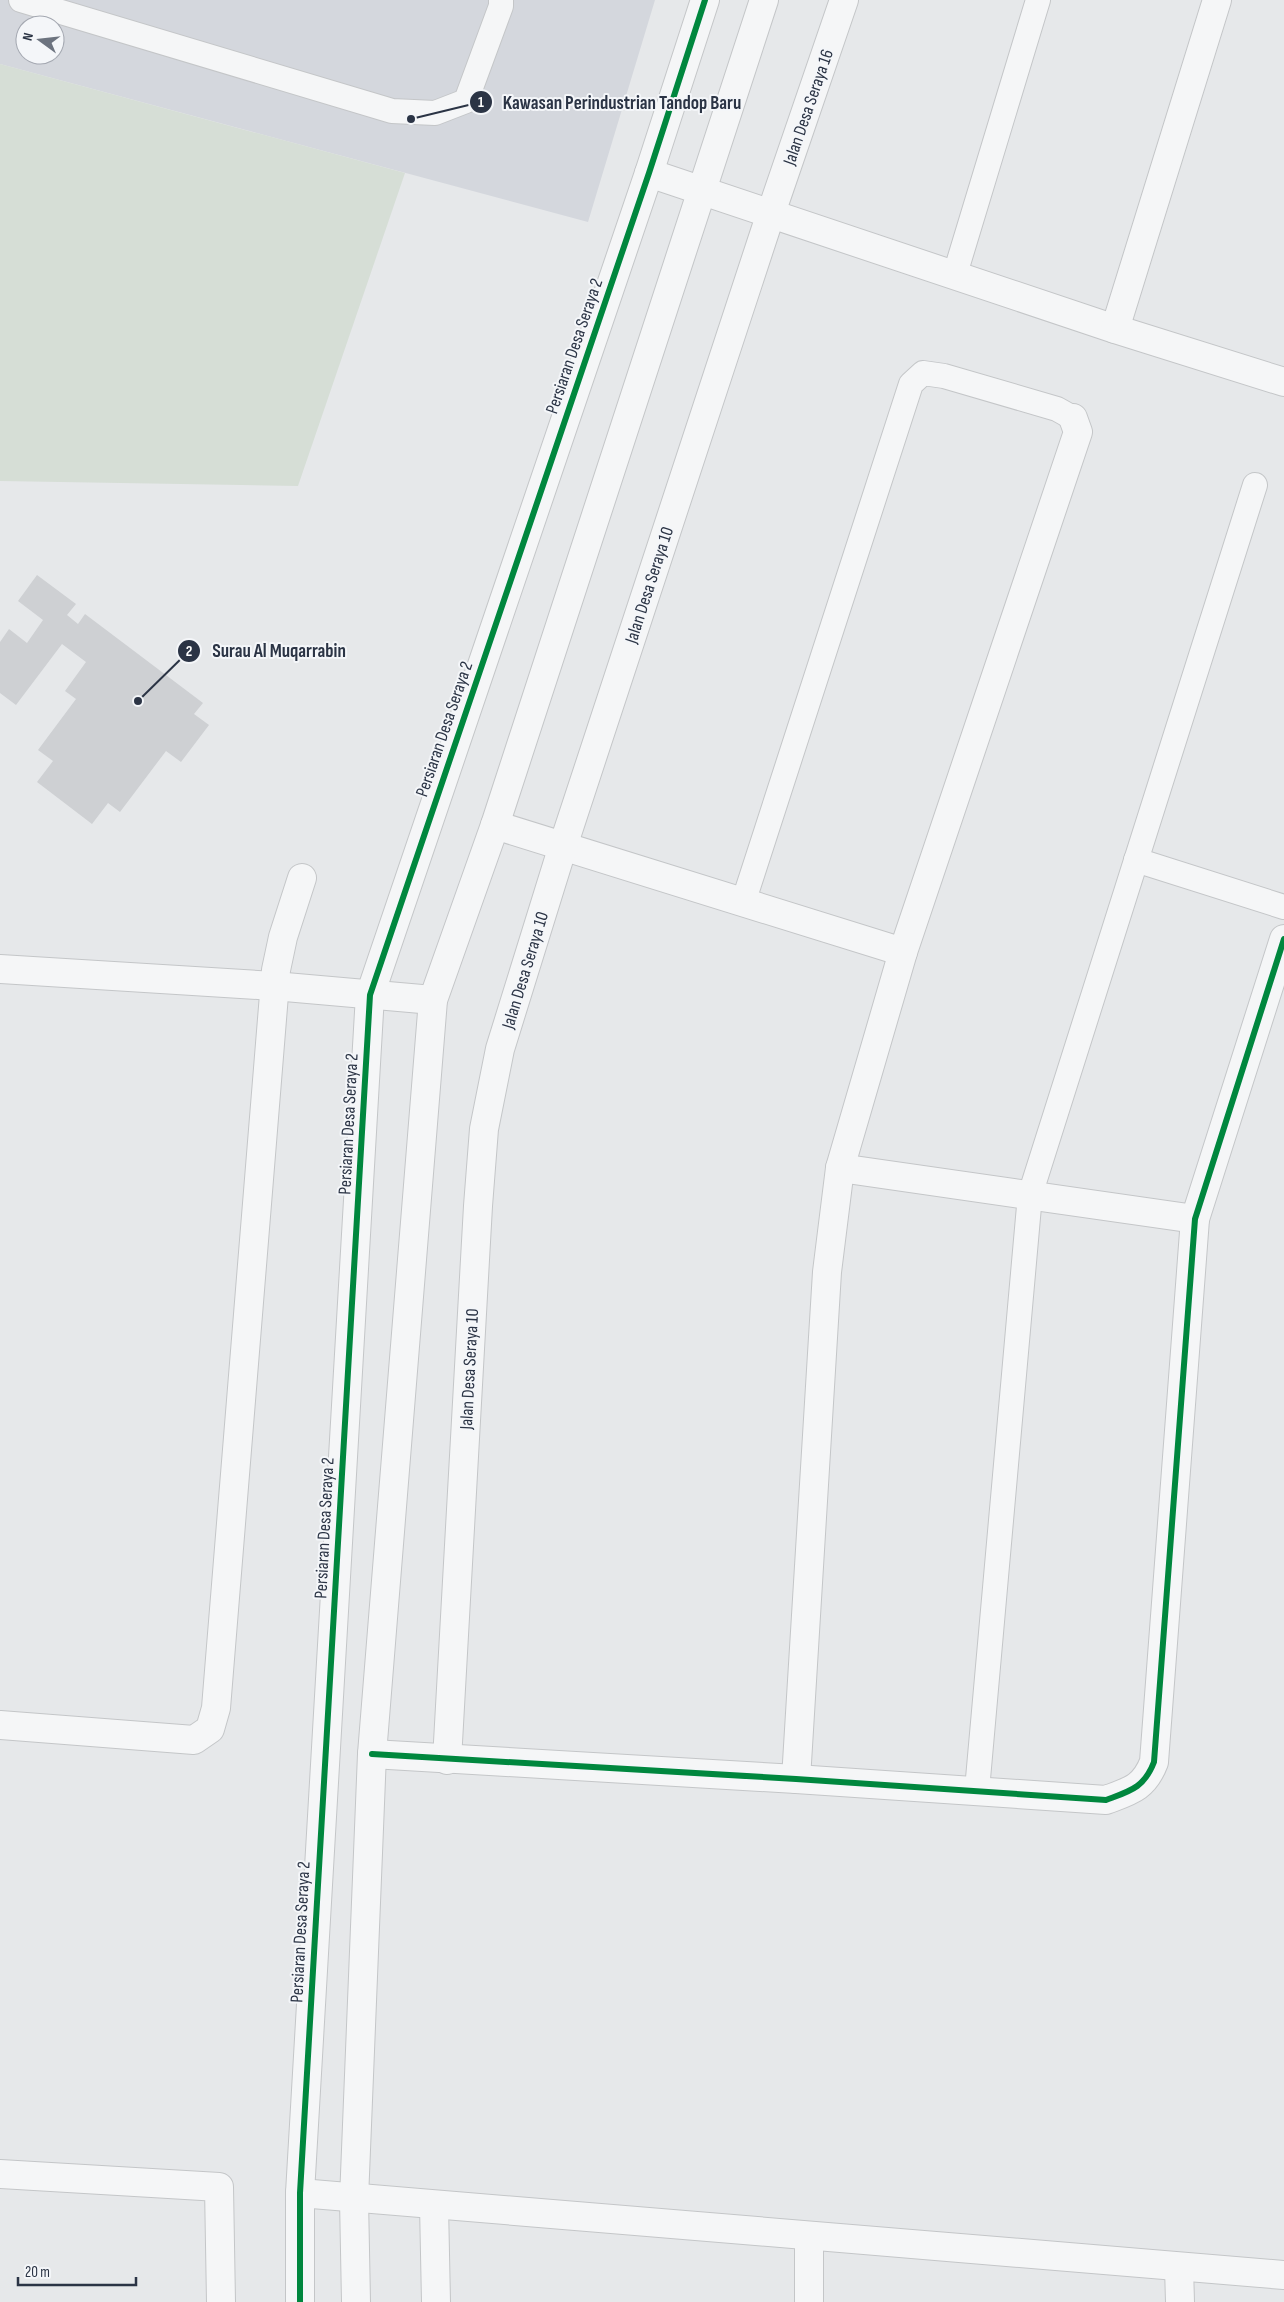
<svg xmlns="http://www.w3.org/2000/svg" width="1284" height="2302" viewBox="0 0 1284 2302" font-family="'Sofia Sans Condensed',sans-serif">
	<rect width="100%" height="100%" fill="#e6e8ea"/>
	<path fill="#d4d7dd" fill-rule="evenodd" d="M0,0H655L588,222L0,64ZM25,25H55V55H25Z"/>
	<path fill="#d6ded6" d="M0,64L405,173L298,486L0,481Z"/>
	<path fill="#ced0d3" d="M37,575L76,604L67,615L78,624L85,614L203,703L194,714L209,725L181,762L166,751L120,812L108,803L92,824L37,782L53,761L38,750L76,699L65,691L86,662L62,644L16,705L0,693V642L9,629L27,643L43,620L18,601Z"/>
	<g fill="none" stroke-linecap="round" stroke-linejoin="round">
		<defs>
			<g id="lane">
				<path d="M21,0L392,111L435,113L466,101L501,6V0"/>
				<path d="M955,274L1038,0"/>
				<path d="M1136,860L1284,907"/>
				<path d="M743,903L911,384L923,373L944,376L1057,409L1073,418"/>
				<path d="M977,1790L1030,1195L1255,485"/>
			</g>
			<g id="street">
				<path d="M649,173L1115,329L1284,382"/>
				<path d="M1115,329L1217,0"/>
				<path d="M495,825L903,952"/>
				<path d="M0,969L274,986L433,1000"/>
				<path d="M840,1168L1195,1219"/>
				<path d="M0,1725L194,1740L210,1729L216,1708L276,970L283,937L302,878"/>
				<path d="M372,1754L796,1779L1106,1800C1130,1791 1144,1788 1154,1762L1195,1219L1284,939"/>
				<path d="M447,1760L478,1206L484,1129L500,1049L563,846L771,213L844,0"/>
				<path d="M796,1779L827,1272L840,1168L903,952L1078,432L1073,418"/>
				<path d="M0,2174L219,2187L221,2302"/>
				<path d="M300,2193L1284,2275"/>
				<path d="M434,2205L436,2302"/>
				<path d="M809,2236V2302"/>
				<path d="M1179,2267L1180,2302"/>
				<path d="M300,2302V2193L370,995L649,173L705,0"/>
				<path d="M356,2302L354,2199L372,1754L433,1000L495,825L764,0"/>
			</g>
		</defs>
		<use href="#lane" stroke="#c4c6c8" stroke-width="26"/>
		<use href="#street" stroke="#c4c6c8" stroke-width="30"/>
		<use href="#lane" stroke="#f5f6f7" stroke-width="24"/>
		<use href="#street" stroke="#f5f6f7" stroke-width="28"/>
		<defs>
			<g id="cycleway">
				<path d="M372,1754L796,1779L1106,1800C1130,1791 1144,1788 1154,1762L1195,1219L1284,939"/>
				<path d="M300,2302V2193L370,995L649,173L705,0"/>
			</g>
		</defs>
		<use href="#cycleway" stroke="#f4f6f9" stroke-width="9"/>
		<use href="#cycleway" stroke="#00873e" stroke-width="6"/>
	</g>
	<g text-anchor="middle" stroke-width="4" stroke-linejoin="round" paint-order="stroke">
		<g font-size="18" fill="#2b3445" stroke="#f4f6f9">
			<text transform="translate(808 107) rotate(-71)" y="6">Jalan Desa Seraya 16</text>
			<text transform="translate(574 346) rotate(-71)" y="6">Persiaran Desa Seraya 2</text>
			<text transform="translate(649 585) rotate(-72)" y="6">Jalan Desa Seraya 10</text>
			<text transform="translate(444 729) rotate(-71)" y="6">Persiaran Desa Seraya 2</text>
			<text transform="translate(525 970) rotate(-73)" y="6">Jalan Desa Seraya 10</text>
			<text transform="translate(348 1124) rotate(-87)" y="6">Persiaran Desa Seraya 2</text>
			<text transform="translate(469 1369) rotate(-87)" y="6">Jalan Desa Seraya 10</text>
			<text transform="translate(324 1528) rotate(-87)" y="6">Persiaran Desa Seraya 2</text>
			<text transform="translate(300 1932) rotate(-87)" y="6">Persiaran Desa Seraya 2</text>
		</g>
	</g>
	<path fill="none" stroke="#2b3445" stroke-width="2" d="M411 119L481 102M138 701L189 651"/>
	<g fill="#2b3445" stroke="#f4f6f9" stroke-width="2">
		<circle cx="411" cy="119" r="5"/>
		<circle cx="138" cy="701" r="5"/>
		<circle cx="481" cy="102" r="12"/>
		<circle cx="189" cy="651" r="12"/>
	</g>
	<g font-size="15" text-anchor="middle" font-weight="bold" fill="#fff">
		<text x="481" y="107">1</text>
		<text x="189" y="656">2</text>
	</g>
	<g font-size="19" text-anchor="middle" font-weight="bold" fill="#2b3445" stroke="#f4f6f9" stroke-width="4" stroke-linejoin="round" paint-order="stroke">
		<text x="622" y="109">Kawasan Perindustrian Tandop Baru</text>
		<text x="279" y="657">Surau Al Muqarrabin</text>
	</g>
	<g transform="translate(40 40) rotate(285)"><circle r="24" fill="#f4f6f9" stroke="#a4a8b1"/>
	<path d="M0-4L9 19L0 12L-9 19Z" fill="#6c737f"/>
	<text y="-8" font-size="14" font-weight="bold" text-anchor="middle" fill="#2b3445">N</text>
	</g>
	<path d="M18 2277v8h118v-8" fill="none" stroke="#2b3445" stroke-width="2.5"/>
	<text x="25" y="2277" font-size="15" fill="#2b3445" stroke="#f4f6f9" stroke-width="4" paint-order="stroke">20 m</text>
</svg>
